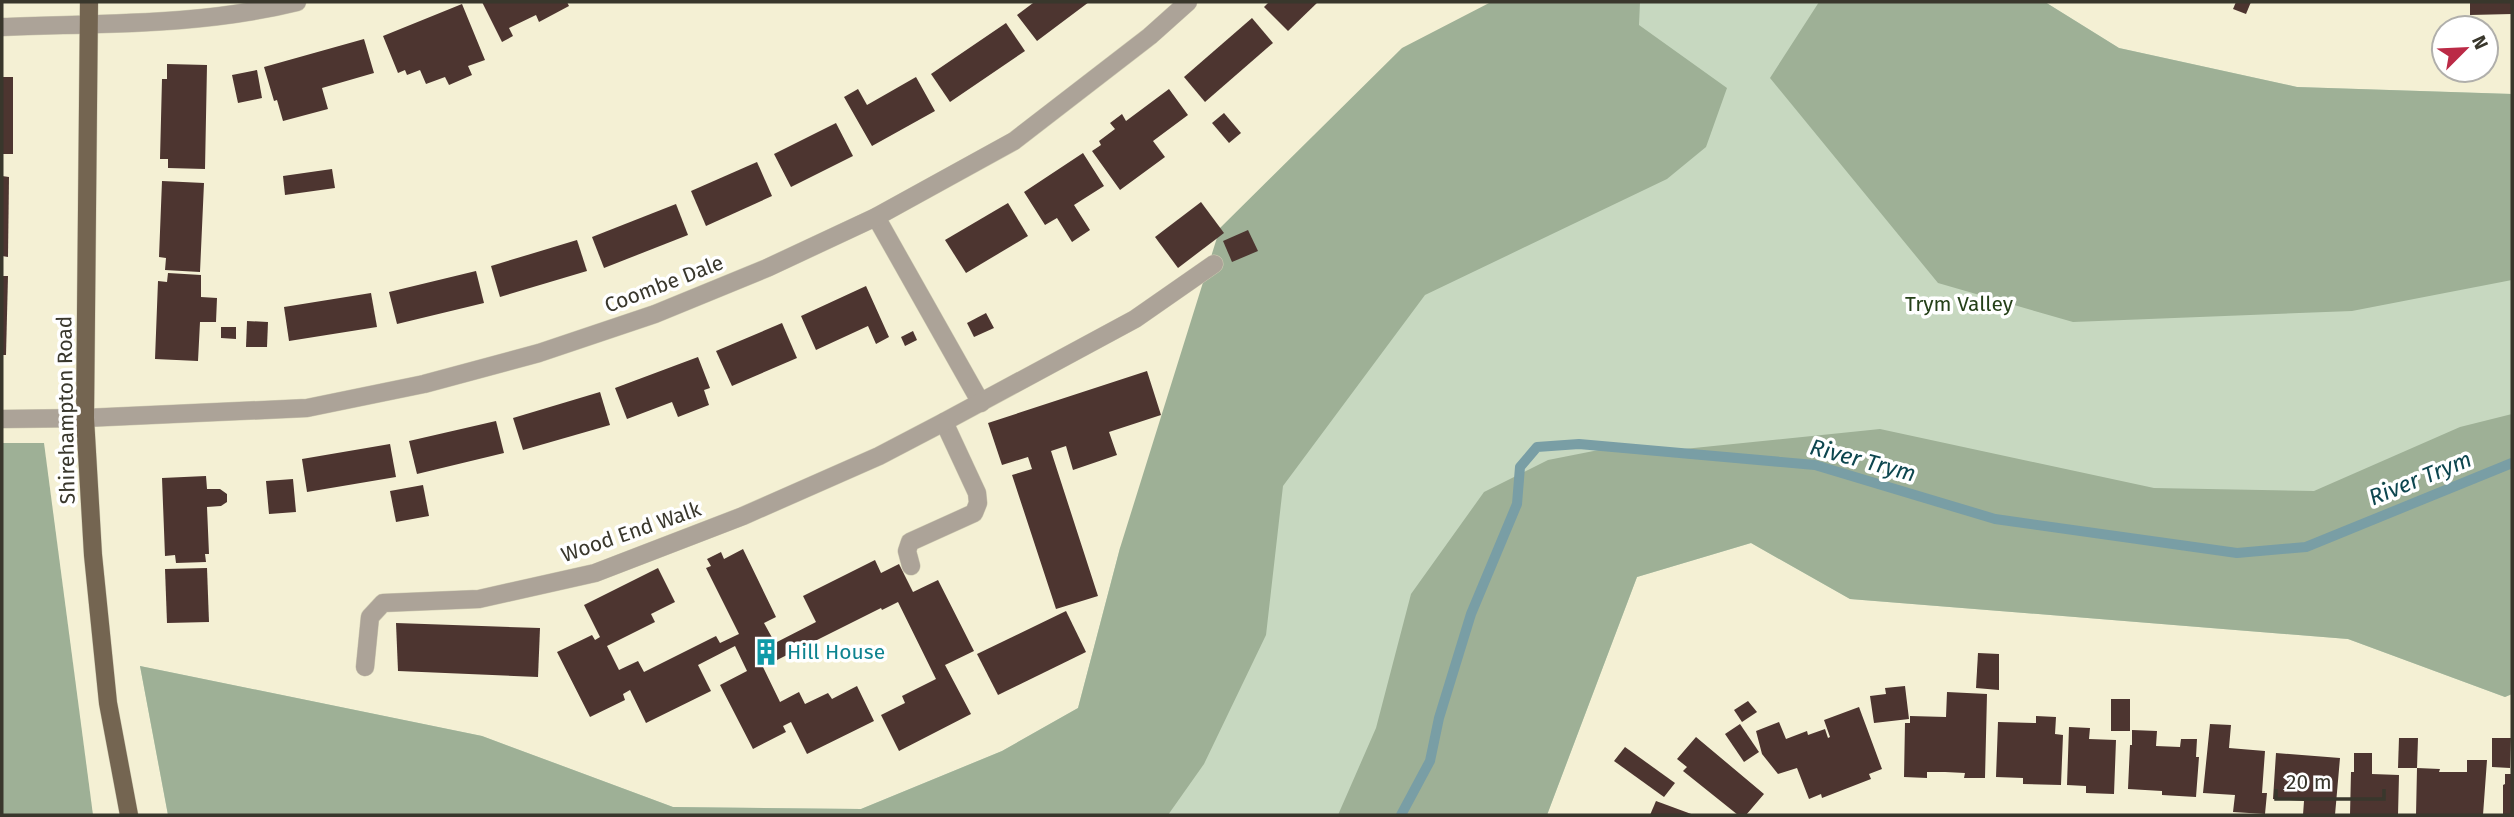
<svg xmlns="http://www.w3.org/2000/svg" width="2514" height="817" viewBox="0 0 2514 817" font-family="'Fira Sans',sans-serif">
	<rect width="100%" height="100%" fill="#f4f0d4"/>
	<path fill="#c7d8c0" d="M1491,2H2045L2119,48L2297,87L2512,94V694L2505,697L2348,639L1850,599L1751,543L1637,577L1547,815H168L140,666L482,736L673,807L861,809L1002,751L1078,708L1120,548Z"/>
	<g fill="#9eb096">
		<path d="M1491,2H1640L1639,25L1727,88L1706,147L1667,179L1425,295L1283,486L1266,635L1204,764L1168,815H168L140,666L482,736L673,807L861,809L1002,751L1078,708L1120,548L1220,228L1402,48Z"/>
		<path d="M1819,2H2045L2119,48L2297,87L2512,94V280L2352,311L2073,322L1938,283L1770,78Z"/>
		<path d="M2512,414V694L2505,697L2348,639L1850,599L1751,543L1637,577L1547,815H1338L1376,728L1411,594L1484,492L1548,460L1619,446L1684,449L1880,429L2154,488L2314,491L2460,427Z"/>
		<path d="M2,443H44L93,815H2Z"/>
	</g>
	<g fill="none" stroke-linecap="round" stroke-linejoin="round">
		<path stroke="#799ea5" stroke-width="10" d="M1401,815L1430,761L1439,718L1471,614L1517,504L1520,467L1537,447L1579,444L1815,465L1995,519L2237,553L2306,547L2512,463"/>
	</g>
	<g fill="#4d3530">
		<path d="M482,2H567L569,6L539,22L536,15L509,28L513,36L502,42Z"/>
		<path d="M1032,2H1089L1037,41L1017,15L1033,3Z"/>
		<path d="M1269,2H1318L1288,31L1264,7Z"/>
		<path d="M2236,2H2251L2246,14L2233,9Z"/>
		<path d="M2470,2H2512V14L2470,15Z"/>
		<path d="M462,4L485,60L468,66L472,75L449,85L445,77L426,84L420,70L407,75L405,70L398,73L383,36Z"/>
		<path d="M1252,18L1273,43L1205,102L1184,77Z"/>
		<path d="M1006,23L1025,51L950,102L931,74Z"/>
		<path d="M364,39L374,73L322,88L328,109L283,121L277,100L274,101L264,67Z"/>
		<path d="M167,64L207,65L205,169L168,168V159H160L162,79H167Z"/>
		<path d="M257,70L262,98L238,103L232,75Z"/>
		<rect x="2" y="77" width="11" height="77"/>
		<path d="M916,77L935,111L872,146L844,97L858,89L867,105Z"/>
		<path d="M1169,89L1188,115L1153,141L1165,157L1120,190L1092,151L1101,145L1099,141L1115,129L1110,123L1122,114L1126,121Z"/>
		<path d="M1224,113L1241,133L1229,143L1212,123Z"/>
		<path d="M836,123L853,156L791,187L774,154Z"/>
		<path d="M1083,153L1104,186L1074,205L1090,230L1072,242L1057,218L1045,225L1024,192Z"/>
		<path d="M757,162L772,196L706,226L691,191Z"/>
		<path d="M332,169L335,188L285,195L283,176Z"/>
		<path d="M2,176L9,177L8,257L2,256Z"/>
		<path d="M162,181L204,183L200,272L165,270L166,258L159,257Z"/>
		<path d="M1201,202L1224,233L1178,268L1155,237Z"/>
		<path d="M1008,203L1028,236L966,273L945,240Z"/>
		<path d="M676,204L688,235L604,268L592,237Z"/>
		<path d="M1248,230L1258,251L1232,262L1223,241Z"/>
		<path d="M577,240L587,271L500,297L491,266Z"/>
		<path d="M476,271L484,303L397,324L389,292Z"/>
		<path d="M168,273L201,275V297L217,298L216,322H200L198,361L155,359L158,281L167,282Z"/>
		<path d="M2,276H8L6,355H2Z"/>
		<path d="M866,286L889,337L876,344L868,326L816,350L801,316Z"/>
		<path d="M371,293L377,327L289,341L284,307Z"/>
		<path d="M986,313L994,328L974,337L967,323Z"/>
		<path d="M247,321L268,322L267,347H246Z"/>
		<path d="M782,323L797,358L732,386L716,351Z"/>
		<path d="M221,327H236V339L221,338Z"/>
		<path d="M913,331L917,340L905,346L901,337Z"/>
		<path d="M698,357L710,388L704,390L709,405L678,417L672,402L627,419L615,388Z"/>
		<path d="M1147,371L1161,415L1109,432L1117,455L1073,470L1066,446L1051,451L1098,596L1056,609L1012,475L1032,469L1028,457L1002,465L988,423Z"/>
		<path d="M600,392L610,425L523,450L513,418Z"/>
		<path d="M496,421L504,453L417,474L409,441Z"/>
		<path d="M390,444L396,477L307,492L302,459Z"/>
		<path d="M206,476L207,489H220L227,494V502L221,506L207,507L209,554H205L206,562L176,563L175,555L165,556L162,478Z"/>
		<path d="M293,479L296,512L269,514L266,481Z"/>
		<path d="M423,485L429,516L396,522L390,491Z"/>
		<path d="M743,549L776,617L764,623L775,643L816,622L803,596L875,560L881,573L899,564L913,592L938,580L974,651L945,665L971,714L899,751L881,715L905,703L902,696L936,679L898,602L882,610L881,608L763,667L780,702L799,692L805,704L828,693L832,699L857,686L874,721L807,754L791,722L783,726L786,732L753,749L720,685L747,671L735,646L698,665L711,691L646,723L630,690L623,694L625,700L590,717L557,652L592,635L595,640L600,637L584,605L658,568L675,602L651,614L655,622L607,646L619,670L638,661L644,672L716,636L720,643L739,634L706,568L711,566L707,559L721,552L724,559Z"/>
		<path d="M207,568L209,622L167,623L165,569Z"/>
		<path d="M1066,611L1086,652L998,695L977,654Z"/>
		<path d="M396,623L540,628L538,677L398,671Z"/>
		<path d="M1978,653L1999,654V690L1976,688Z"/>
		<path d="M1905,686L1909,719L1874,723L1870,696L1886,694L1885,688Z"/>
		<path d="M1947,692L1987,694L1985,778H1964L1965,773L1945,772H1927V778L1904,777L1905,723H1910V716L1946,717Z"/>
		<rect x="2111" y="699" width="19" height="32"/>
		<path d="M1748,701L1757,712L1742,722L1734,710Z"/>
		<path d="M1859,707L1882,769L1869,774L1871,779L1822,798L1821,794L1809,799L1797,768L1778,774L1762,754L1756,731L1779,722L1786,739L1807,731L1808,735L1825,729L1828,738L1830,737L1824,720Z"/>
		<path d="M2036,716L2056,717L2055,734L2063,735L2061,785L2023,784V778L1996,777L1998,722L2036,723Z"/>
		<path d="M1740,724L1759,752L1744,762L1725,734Z"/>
		<path d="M2210,724L2231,725L2229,748L2265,751L2262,793H2267L2265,814L2233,812L2235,795L2203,793Z"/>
		<path d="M2069,727L2090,728L2089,739L2116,740L2114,794L2086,793V786L2067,785Z"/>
		<path d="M2132,730L2157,731L2156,746L2180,747L2181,739H2197L2196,757H2199L2196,797L2162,795V791L2128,789L2130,745H2132Z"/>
		<path d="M1696,737L1764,794L1746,815H1738L1683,771L1687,767L1677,759Z"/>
		<path d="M2399,738H2418L2417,768H2398Z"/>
		<path d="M2492,738H2511L2510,768L2492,767Z"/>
		<path d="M1625,747L1675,783L1664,797L1614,761Z"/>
		<path d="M2276,753L2340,758L2335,815H2303L2304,801L2273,799Z"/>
		<path d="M2354,753H2372V774L2399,775L2398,815H2350L2351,772H2354Z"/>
		<path d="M2467,760H2487L2483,815H2416L2417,768L2440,769L2439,772H2467Z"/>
		<path d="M2505,774H2512V815H2503V785L2505,784Z"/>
		<path d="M1656,801L1694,815H1650Z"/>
	</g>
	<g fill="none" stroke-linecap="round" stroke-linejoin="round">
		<defs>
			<g id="minor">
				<path d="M2,27C101,23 200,26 297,2"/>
				<path d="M876,217L981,403"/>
				<path d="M2,419L85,418L307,408L424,384L539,353L655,314L767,268L876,217L1014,141L1150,36L1188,2"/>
				<path d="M911,566L907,551L910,542L974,513L978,503L977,493L944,422"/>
				<path d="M365,667L370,617L383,603L479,599L595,573L743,516L879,456L944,422L1135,319L1214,264"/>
			</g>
			<path id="major" d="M89,2L85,418L93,555L108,703L129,815"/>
		</defs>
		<use href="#minor" stroke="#cfcbb2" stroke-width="19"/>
		<use href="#major" stroke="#cfcbb2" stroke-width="19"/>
		<use href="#minor" stroke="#aca398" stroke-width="18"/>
		<use href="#major" stroke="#746551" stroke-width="18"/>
	</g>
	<defs>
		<symbol id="building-bare" viewBox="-9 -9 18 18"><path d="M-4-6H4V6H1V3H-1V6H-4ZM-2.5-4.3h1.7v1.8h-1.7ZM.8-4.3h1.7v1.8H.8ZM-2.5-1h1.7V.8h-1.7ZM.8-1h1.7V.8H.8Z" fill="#0f9aa8" stroke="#fff" stroke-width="2.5" paint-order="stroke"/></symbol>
	</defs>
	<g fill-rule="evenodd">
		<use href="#building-bare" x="747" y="633" width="38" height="38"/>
	</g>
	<g text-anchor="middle" stroke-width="7" stroke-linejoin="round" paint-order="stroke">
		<g font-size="21" fill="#39372c" stroke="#fff">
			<text transform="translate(664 284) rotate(-21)" y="7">Coombe Dale</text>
			<text transform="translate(66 410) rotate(-91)" y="7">Shirehampton Road</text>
			<text transform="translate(631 532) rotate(-19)" y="7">Wood End Walk</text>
		</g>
		<g font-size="21" fill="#254018" stroke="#fff">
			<text x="1959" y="311">Trym Valley</text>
		</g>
		<g font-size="21" fill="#0d838f" stroke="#fff" text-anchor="start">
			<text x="787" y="659">Hill House</text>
		</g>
		<g font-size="23" font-style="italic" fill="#0d464f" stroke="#fff">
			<text transform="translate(1863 460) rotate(15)" y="8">River Trym</text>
			<text transform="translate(2420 478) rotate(-22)" y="8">River Trym</text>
		</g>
	</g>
	<rect width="2514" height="817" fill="none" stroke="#39372c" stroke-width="7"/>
	<g transform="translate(2465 49) rotate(66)"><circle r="33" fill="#ffffff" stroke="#b0afab" stroke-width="2"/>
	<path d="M0-5L12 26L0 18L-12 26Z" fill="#bb2a46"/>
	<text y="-10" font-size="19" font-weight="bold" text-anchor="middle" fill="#39372c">N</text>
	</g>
	<path d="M2276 789v10h108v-10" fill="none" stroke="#39372c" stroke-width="3.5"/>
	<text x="2286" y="789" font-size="21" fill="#39372c" stroke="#ffffff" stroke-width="5" paint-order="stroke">20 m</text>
</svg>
